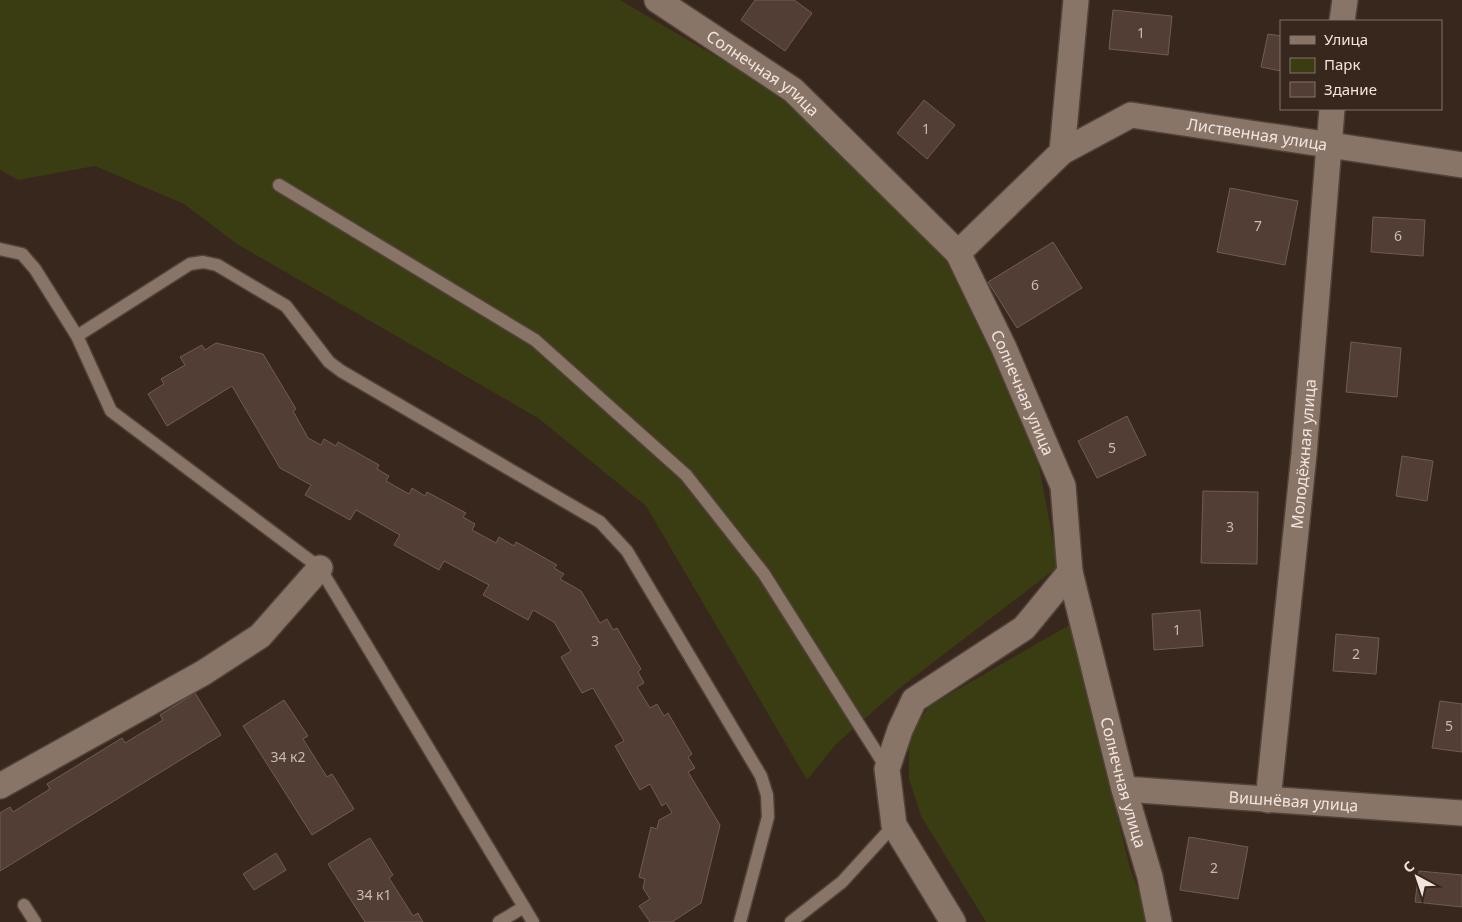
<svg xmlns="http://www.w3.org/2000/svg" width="1462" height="922" viewBox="0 0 1462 922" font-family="'Noto Sans',sans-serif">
	<rect width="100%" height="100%" fill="#38271d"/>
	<g fill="#3a3c12">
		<path d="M0,0H620L777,92L940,246L1035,445L1058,567L901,687L836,744L807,780L646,506L538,418L237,244L184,204L95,166L18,180L0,170Z"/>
		<path d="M1071,624L1130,868L1151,922H986L921,816L909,779V737L929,706Z"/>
	</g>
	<g fill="#523e35" stroke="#715c53">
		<path d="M755,0H794L812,13L785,51L741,20Z"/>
		<path d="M1113,10L1172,16L1168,55L1109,49Z"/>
		<path d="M1268,34L1281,36V71L1261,67Z"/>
		<path d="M924,100L955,125L927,159L897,133Z"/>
		<path d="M1230,188L1298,201L1285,265L1217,252Z"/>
		<path d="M1373,217L1425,220L1423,256L1371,252Z"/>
		<path d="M1053,242L1082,288L1017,328L988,282Z"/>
		<path d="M1351,342L1401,348L1397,397L1346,392Z"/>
		<path d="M216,343L263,354L296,409L293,411L308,438L321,445L324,439L336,446L338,442L379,465L377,469L389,476L386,481L409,494L412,488L425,496L427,492L466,513L463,517L475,524L472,530L496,543L499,537L514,546L516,542L557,565L554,568L564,574L560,579L581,591L600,623L607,619L613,630L617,628L641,669L638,672L644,683L637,687L650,708L657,704L664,716L668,713L692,754L688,757L695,768L688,772L720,825L701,903L672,922H650L639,906L650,899L643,888L645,879L639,877L651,827L657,829L659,820L672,813L666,803L662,806L650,784L640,790L615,746L624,741L593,688L582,693L561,657L571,651L554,622L533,610L528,620L483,595L489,585L444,561L439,570L394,545L400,535L356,510L350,520L305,495L311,485L280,468L232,386L167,426L148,394L164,384L161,379L185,365L180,357L202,345L205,350Z"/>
		<path d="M1127,416L1146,455L1097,478L1078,441Z"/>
		<path d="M1402,456L1433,461L1427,501L1396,496Z"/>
		<path d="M1203,491L1258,492L1257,564L1201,563Z"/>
		<path d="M1200,610L1203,646L1154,650L1152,614Z"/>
		<path d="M1336,634L1379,638L1376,674L1333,671Z"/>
		<path d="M195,693L221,735L0,871V813L10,807L13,812L50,789L47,784L122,738L125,743L163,720L160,715Z"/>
		<path d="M284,700L308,736L303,739L327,777L332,774L354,809L312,835L243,726Z"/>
		<path d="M1440,701L1462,704V752L1432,748Z"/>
		<path d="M1189,837L1248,847L1238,899L1180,890Z"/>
		<path d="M370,838L393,875L389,878L413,916L418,913L423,922H365L328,864Z"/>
		<path d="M276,853L286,870L254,890L243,874Z"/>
		<path d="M1419,871L1462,875V907L1415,902Z"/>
	</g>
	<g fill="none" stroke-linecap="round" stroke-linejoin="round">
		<defs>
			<g id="service">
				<path d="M279,185L535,340L686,475L764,574L887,769"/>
				<path d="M0,249L22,254L35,269L77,336"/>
				<path d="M24,905L35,922"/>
				<path d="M499,922L524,907"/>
				<path d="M533,922L320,568L111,411L77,336L190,264L203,262L217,265L286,306L329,362L341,371L600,522L627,551L761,776L767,795L768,817L740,922"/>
				<path d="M791,922L842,882L894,825"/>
			</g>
			<g id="minor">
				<path id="s1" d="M657,0L793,90L958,253L1004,348L1063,486L1070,572L1124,789L1150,877L1159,922"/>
				<path d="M1342,21L1345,0"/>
				<path id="s2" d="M1062,152L1131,115L1462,165"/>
				<path d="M958,253L1062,152L1076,0"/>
				<path d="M0,786L203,673L260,636L320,568"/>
				<path id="s3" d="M1124,789L1462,813"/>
				<path id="s4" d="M1268,800L1304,454L1332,109"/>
				<path d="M953,922L894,825L887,769L900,730L914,700L1024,628L1070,572"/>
			</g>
		</defs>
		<use href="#service" stroke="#51433a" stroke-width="15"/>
		<use href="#minor" stroke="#51433a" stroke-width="28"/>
		<use href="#service" stroke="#897568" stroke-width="12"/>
		<use href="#minor" stroke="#897568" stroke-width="25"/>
	</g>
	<g text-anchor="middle" stroke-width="4" stroke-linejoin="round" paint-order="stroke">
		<g font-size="14" fill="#c9bbb4">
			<text x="1141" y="38">1</text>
			<text x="926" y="134">1</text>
			<text x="1258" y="231">7</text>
			<text x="1398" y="241">6</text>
			<text x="1035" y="290">6</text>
			<text x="1112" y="453">5</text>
			<text x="1230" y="532">3</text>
			<text x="1177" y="635">1</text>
			<text x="595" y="646">3</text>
			<text x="1356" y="659">2</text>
			<text x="1449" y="731">5</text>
			<text x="288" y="762">34 к2</text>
			<text x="1214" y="873">2</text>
			<text x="374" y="900">34 к1</text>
		</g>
		<g font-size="16" fill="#f1e5de" stroke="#38271d">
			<text dy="6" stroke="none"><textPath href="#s1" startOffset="129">Солнечная улица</textPath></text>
			<text dy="6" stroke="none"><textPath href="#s2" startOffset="206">Лиственная улица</textPath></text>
			<text dy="6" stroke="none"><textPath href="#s1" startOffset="549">Солнечная улица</textPath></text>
			<text dy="6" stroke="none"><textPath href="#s4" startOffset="348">Молодёжная улица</textPath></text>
			<text dy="6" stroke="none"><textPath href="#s1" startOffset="954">Солнечная улица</textPath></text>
			<text dy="6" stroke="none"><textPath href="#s3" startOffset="170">Вишнёвая улица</textPath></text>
		</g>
	</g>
	<rect x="1280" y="20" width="162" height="90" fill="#38271d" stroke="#82736a"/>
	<rect x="1290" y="36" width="25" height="8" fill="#897568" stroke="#82736a"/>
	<text x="1324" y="45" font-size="15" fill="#f1e5de">Улица</text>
	<rect x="1290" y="58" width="25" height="15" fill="#3a3c12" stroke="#82736a"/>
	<text x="1324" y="70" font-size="15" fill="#f1e5de">Парк</text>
	<rect x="1290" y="82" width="25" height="15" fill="#523e35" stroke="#82736a"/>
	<text x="1324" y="95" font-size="15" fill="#f1e5de">Здание</text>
	<g transform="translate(1417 877) rotate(320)" stroke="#38271d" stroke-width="4" paint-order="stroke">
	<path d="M0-4L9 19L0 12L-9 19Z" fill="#f1e5de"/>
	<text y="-8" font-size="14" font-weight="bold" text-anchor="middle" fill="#f1e5de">С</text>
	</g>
</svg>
